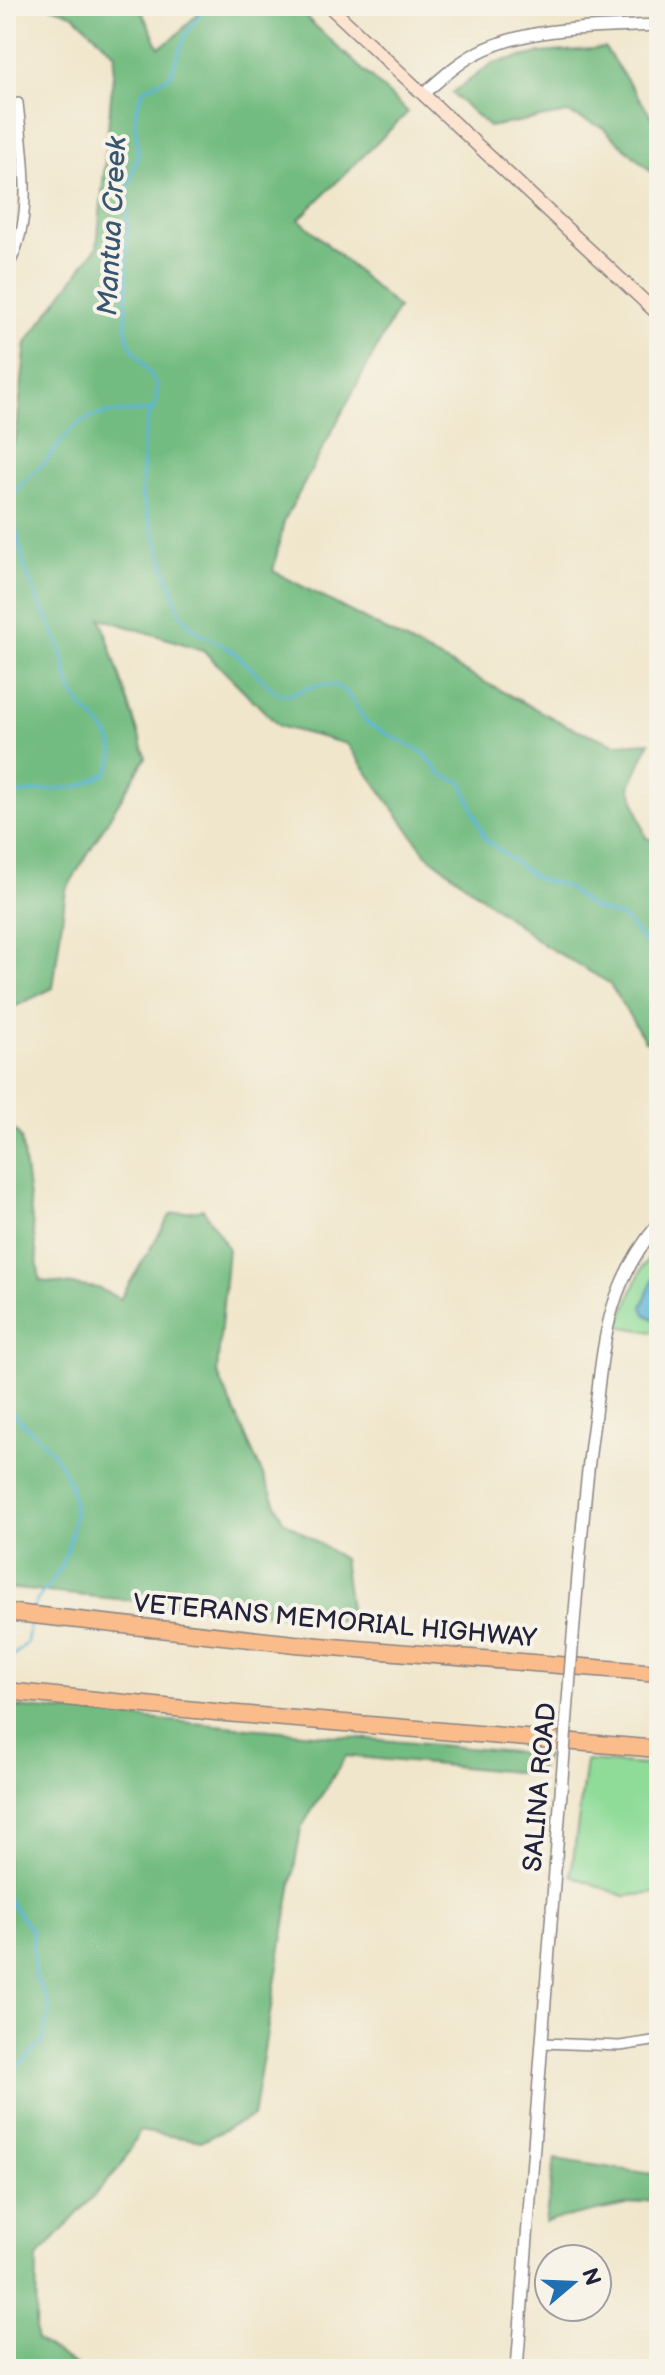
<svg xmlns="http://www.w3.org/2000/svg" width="665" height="2375" viewBox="0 0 665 2375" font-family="'Balsamiq Sans',sans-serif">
	<rect width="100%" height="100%" fill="#f7f3e8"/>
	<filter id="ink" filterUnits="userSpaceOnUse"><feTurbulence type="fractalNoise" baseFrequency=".0125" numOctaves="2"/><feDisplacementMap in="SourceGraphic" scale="16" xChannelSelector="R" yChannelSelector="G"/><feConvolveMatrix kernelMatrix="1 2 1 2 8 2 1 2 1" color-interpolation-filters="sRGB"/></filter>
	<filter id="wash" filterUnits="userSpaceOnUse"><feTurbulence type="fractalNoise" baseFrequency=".006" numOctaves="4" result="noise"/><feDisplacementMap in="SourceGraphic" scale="32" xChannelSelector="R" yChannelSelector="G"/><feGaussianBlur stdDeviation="1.8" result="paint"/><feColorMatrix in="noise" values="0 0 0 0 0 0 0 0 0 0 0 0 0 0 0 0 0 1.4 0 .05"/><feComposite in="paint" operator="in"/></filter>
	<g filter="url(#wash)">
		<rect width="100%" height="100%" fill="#f0e6cb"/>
		<g fill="#8fdc99" stroke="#587f6a" stroke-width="2">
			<path d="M659,1243V1333L618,1326L642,1268Z"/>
			<path d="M586,1761L659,1766V1893L624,1896L571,1875Z"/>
		</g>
		<g fill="#73bc81" stroke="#4a6f5e" stroke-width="2">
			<path d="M49,6H139L159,47L173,39L205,6H294L408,112L299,219L398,308L284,521L273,571L568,726L615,744L650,742L630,786L646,838L659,841V1044L645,1041L609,983L544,945L426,854L347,744L279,726L203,650L101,618L146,757L66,890L53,988L6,1011V454L16,438L26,343L97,247L115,54L74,15Z"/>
			<path d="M605,48L659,127V179L602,127L568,113L489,127L452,93L493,63L540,53Z"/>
			<path d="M6,1120L21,1138L40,1281L98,1288L120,1299L171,1214L203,1209L228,1248L217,1372L283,1520L343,1559L352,1622L6,1588Z"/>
			<path d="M6,1706L547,1755L536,1774L346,1756L301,1828L253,2116L202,2141L139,2131L121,2166L37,2258L36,2340L81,2369H6Z"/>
			<path d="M555,2159L659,2175V2198L545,2222Z"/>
		</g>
		<path fill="#5bb6d9" stroke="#3e6c8a" stroke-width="2" d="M659,1263V1322L645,1314L642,1307Z"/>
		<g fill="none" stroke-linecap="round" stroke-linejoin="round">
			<g stroke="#5bb6d9" stroke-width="3">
				<path d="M206,6L186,34L170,76L143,90L135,113L138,153L128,191L126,329L129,343L157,384L156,403L148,418L143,443L142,498L180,613L194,629L234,652L278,694H292L317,685H335L346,692L367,723L425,754L441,775L462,782L485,839L537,879L563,885L593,908L624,918L659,960"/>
				<path d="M6,513C18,481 26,481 47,460C57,449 64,436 75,426C96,408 127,414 153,410"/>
				<path d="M6,544V618"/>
				<path d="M6,795L81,786L107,773C130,735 85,720 72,691C65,676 65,659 59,644C49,619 34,597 26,571C20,549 18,528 8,506"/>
				<path d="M6,920L9,939L6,962"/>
				<path d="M6,1402C18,1422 30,1428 44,1443C79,1481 81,1518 62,1564C55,1582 38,1593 32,1611"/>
				<path d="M6,1662L27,1643L30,1622"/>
				<path d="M6,1897L32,1931L34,1973L50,2007L43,2042L24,2061L6,2072"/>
			</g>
		</g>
	</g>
	<g filter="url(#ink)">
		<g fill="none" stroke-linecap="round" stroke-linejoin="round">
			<defs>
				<g id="minor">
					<path d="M6,270C36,223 23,154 18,103"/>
					<path d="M543,2043L620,2046L659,2040"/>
				</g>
				<g id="tertiary">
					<path d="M423,94C440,80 457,63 477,53C531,25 600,28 659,25"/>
					<path d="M573,1636C579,1565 584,1493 594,1422C604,1344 605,1287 659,1223"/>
					<path d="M517,2369L562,1779"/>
				</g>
				<path id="secondary" d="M329,6L659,315"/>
				<g id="motorway">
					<path d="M6,1612L295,1644L659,1673"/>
					<path d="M6,1691L225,1713L659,1749"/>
				</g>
			</defs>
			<use href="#minor" stroke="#898483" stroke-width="12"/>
			<use href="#tertiary" stroke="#898483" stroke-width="14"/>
			<use href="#secondary" stroke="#898483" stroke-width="15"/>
			<use href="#motorway" stroke="#898483" stroke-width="19"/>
			<use href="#minor" stroke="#fff" stroke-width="9"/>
			<use href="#tertiary" stroke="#fff" stroke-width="11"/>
			<use href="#secondary" stroke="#fde4d1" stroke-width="12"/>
			<use href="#motorway" stroke="#fabc8b" stroke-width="16"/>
			<defs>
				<path id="tertiary-bridge" d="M562,1779L573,1636"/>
			</defs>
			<use href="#tertiary-bridge" stroke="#898483" stroke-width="14" stroke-linecap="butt"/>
			<use href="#tertiary-bridge" stroke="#fff" stroke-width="11"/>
		</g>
	</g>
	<g text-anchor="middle" stroke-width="8" stroke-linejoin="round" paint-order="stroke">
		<g font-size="26" fill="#22223b" stroke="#f7f3e8">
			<text transform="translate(335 1620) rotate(5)" y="9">VETERANS MEMORIAL HIGHWAY</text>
			<text transform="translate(539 1787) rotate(-85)" y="9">SALINA ROAD</text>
		</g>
		<g font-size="28" font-style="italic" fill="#365672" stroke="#f7f3e8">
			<text transform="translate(111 226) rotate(-87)" y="10">Mantua Creek</text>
		</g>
	</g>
	<rect width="665" height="2375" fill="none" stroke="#f7f3e8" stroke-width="32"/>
	<g transform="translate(573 2283) rotate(71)"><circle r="38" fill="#f7f3e8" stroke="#a29fa3" stroke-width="2"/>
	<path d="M0-6L14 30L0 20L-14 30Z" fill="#1f6fb2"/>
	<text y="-12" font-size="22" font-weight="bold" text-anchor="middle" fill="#22223b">N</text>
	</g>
</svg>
